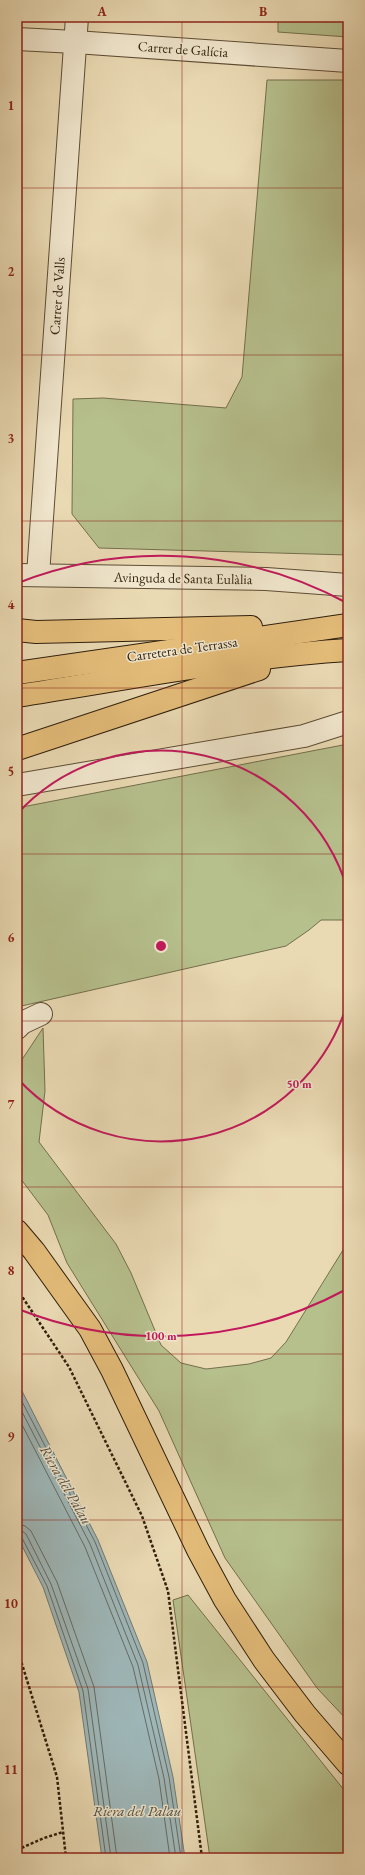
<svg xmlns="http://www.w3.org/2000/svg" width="365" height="1875" viewBox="0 0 365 1875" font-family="'EB Garamond',serif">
	<rect width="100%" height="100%" fill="#eadab4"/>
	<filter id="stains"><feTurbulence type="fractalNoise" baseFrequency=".005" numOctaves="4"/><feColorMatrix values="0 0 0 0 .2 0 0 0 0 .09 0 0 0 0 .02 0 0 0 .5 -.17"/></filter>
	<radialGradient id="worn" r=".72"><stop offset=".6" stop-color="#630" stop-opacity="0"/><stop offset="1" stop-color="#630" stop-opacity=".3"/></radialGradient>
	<g fill="#b6c08d" stroke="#726f4c">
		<path d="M278,17H348V37L278,32Z"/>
		<path d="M267,80H348V555L99,548L72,514L73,399L103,398L226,408L242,377Z"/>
		<path d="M348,744V920H321L309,930L286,946L17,1007V808Z"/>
		<path d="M43,1028L45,1091L39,1142L116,1244L131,1273L161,1345L181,1363L206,1369L249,1364L271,1358L286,1342L348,1242V1721L317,1688L225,1558L159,1411L67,1263L48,1215L17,1174V1071L19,1064Z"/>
		<path d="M188,1595L348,1795V1858H210L173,1600Z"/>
	</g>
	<path fill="#9eb7b9" stroke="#717a73" d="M17,1385L22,1391L98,1540L147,1662L173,1777L185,1858H102L79,1692L43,1587L17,1536Z"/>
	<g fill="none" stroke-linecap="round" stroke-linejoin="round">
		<g stroke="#666a62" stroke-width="1">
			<path d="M17,1392L95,1542L143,1663L169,1777L181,1858"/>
			<path d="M17,1402L90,1544L138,1665L164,1778L176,1858"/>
			<path d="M17,1415L85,1547L133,1667L159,1779L170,1858"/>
			<path d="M17,1524L25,1526L31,1531L57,1582L94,1687L117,1858"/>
			<path d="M17,1530L22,1531L26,1534L51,1584L88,1689L111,1858"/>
			<path d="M17,1535L22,1538L47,1586L83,1691L106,1858"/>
		</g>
		<defs>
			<g id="minor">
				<path d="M17,39L75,42L348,61"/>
				<path d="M17,575L266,579L348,585"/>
				<path d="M38,575L77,17"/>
				<path d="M17,785L304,736L348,722"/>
				<path d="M17,1028L22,1023L41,1014"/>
			</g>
			<g id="major">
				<path d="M17,630L36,632L251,627"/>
				<path d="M17,673L348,625"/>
				<path d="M17,696C127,679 237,657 348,650"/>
				<path d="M17,749L259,669"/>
				<path d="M17,1231L34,1251L90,1329L112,1370L198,1550L225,1600L264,1660L305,1714L348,1764"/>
			</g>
		</defs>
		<use href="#minor" stroke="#5d4d34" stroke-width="24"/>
		<use href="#major" stroke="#2e1e0a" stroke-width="24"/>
		<g stroke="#2e1e0a" stroke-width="2.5" stroke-dasharray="3 2" stroke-linecap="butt">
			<path d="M17,1289L69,1367L142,1516L168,1591L202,1858"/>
			<path d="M17,1648L57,1777L66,1858"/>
			<path d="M17,1850L44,1838L63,1832"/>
		</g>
		<use href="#minor" stroke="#f1e7ce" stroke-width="22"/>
		<use href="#major" stroke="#e5bd7a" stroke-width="22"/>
	</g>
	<path fill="none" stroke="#8f2418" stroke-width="1" stroke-opacity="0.55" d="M182,17V1858M17,188H348M17,355H348M17,521H348M17,688H348M17,854H348M17,1021H348M17,1187H348M17,1354H348M17,1520H348M17,1687H348"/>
	<g fill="none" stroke="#c2185b" stroke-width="2">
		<path d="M348 1001A195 195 0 0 1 17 1078M17 814A195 195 0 0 1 348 891"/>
		<path d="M347 1289A390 390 0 0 1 18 1309M18 583A390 390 0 0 1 347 603"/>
	</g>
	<g text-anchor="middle" stroke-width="3" stroke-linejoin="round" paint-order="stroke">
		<g font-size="14" fill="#2e1e0a" stroke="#f1e7ce">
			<text transform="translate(183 49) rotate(4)" y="5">Carrer de Galícia</text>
			<text transform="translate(57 296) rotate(-86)" y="5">Carrer de Valls</text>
			<text transform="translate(183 578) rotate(1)" y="5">Avinguda de Santa Eulàlia</text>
			<text transform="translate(182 649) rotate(-8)" y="5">Carretera de Terrassa</text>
		</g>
		<g font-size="15" font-style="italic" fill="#504c3f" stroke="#f1e7ce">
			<text transform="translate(66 1485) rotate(60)" y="5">Riera del Palau</text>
			<text x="137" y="1816">Riera del Palau</text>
		</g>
	</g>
	<circle cx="161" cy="946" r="6" fill="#c2185b" stroke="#f1e7ce" stroke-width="2"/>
	<g font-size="12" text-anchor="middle" font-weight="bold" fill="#c2185b" stroke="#f1e7ce" stroke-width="3" stroke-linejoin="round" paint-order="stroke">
		<text x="299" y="1088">50 m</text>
		<text x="161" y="1340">100 m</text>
	</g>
	<rect width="365" height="1875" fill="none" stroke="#eadab4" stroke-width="44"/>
	<rect x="22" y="22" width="321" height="1831" fill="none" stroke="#8f2418" stroke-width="1.5"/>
	<g font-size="13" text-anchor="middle" font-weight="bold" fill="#8f2418">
		<text x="102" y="16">A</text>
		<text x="263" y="16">B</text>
		<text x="11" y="110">1</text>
		<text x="11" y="276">2</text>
		<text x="11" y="443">3</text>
		<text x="11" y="609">4</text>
		<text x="11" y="776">5</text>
		<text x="11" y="942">6</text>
		<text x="11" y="1109">7</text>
		<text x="11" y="1275">8</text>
		<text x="11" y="1441">9</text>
		<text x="11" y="1608">10</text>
		<text x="11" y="1774">11</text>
	</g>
	<rect width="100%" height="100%" filter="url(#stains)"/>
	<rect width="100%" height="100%" fill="url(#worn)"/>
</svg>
